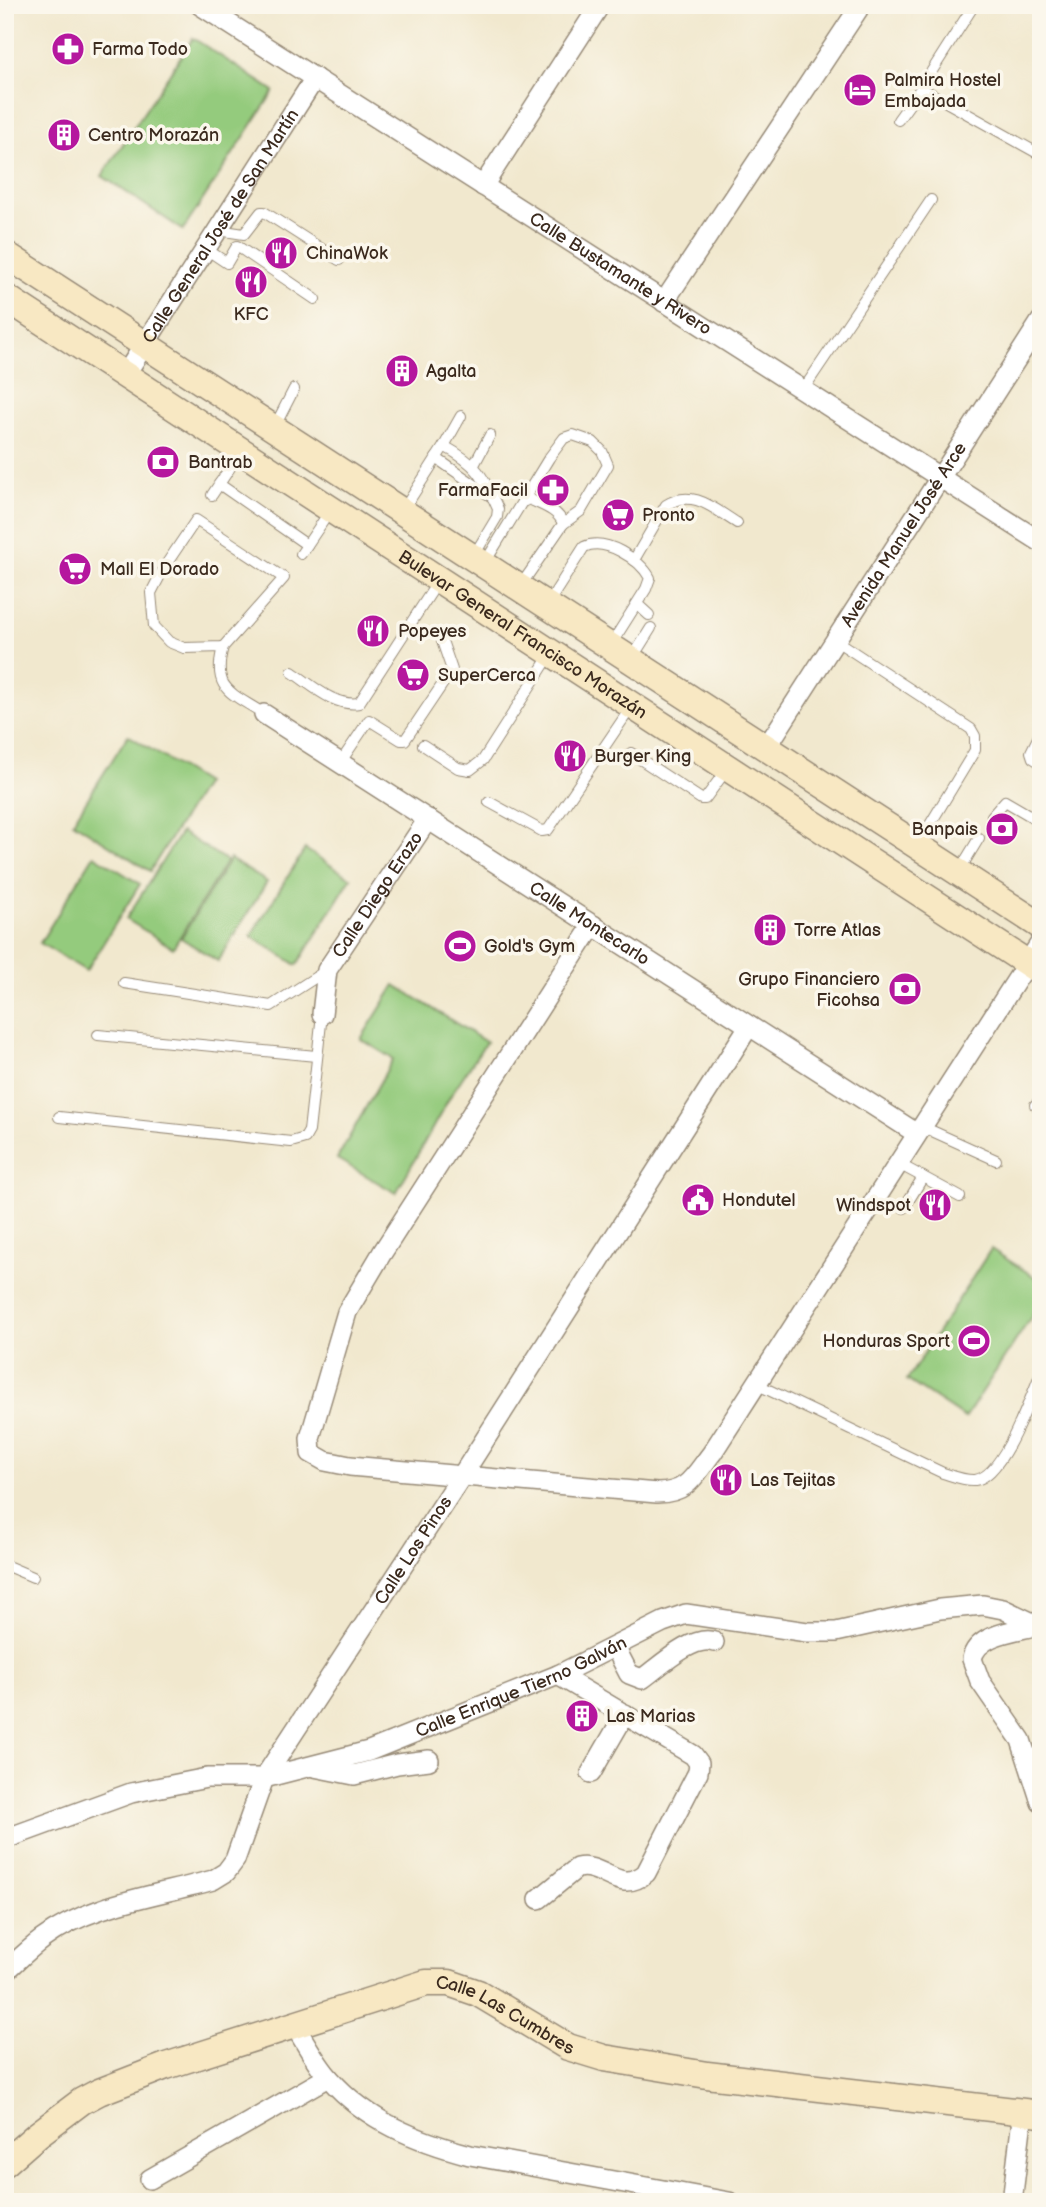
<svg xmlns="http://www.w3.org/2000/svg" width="1046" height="2207" viewBox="0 0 1046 2207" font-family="'Balsamiq Sans',sans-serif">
	<rect width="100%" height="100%" fill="#fbf7ec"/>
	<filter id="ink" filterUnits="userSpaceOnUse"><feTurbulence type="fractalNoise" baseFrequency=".0143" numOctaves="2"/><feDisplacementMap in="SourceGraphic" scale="14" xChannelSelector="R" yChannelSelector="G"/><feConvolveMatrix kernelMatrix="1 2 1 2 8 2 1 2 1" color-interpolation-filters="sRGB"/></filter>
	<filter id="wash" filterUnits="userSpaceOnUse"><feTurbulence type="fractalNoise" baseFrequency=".00686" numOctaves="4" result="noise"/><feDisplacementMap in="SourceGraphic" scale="28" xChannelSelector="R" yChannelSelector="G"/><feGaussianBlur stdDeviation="1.57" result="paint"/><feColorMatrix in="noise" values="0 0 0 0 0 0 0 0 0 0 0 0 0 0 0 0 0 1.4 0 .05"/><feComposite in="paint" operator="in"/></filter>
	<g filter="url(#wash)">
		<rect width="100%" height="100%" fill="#f1e8ce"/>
		<g fill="#94cb7d" stroke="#687a4e" stroke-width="2">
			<path d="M193,38L274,91L183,230L102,176Z"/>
			<path d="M128,735L205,783L150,871L73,822Z"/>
			<path d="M181,832L227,861L173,948L126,919Z"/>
			<path d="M305,849L351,878L297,965L251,936Z"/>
			<path d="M94,855L140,884L86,971L40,943Z"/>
			<path d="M230,859L267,882L218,961L181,938Z"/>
			<path d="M395,985L486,1042L451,1095L396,1193L337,1159L393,1059L361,1039Z"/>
			<path d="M991,1249L1041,1281V1302L965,1418L907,1380Z"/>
		</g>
	</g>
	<g filter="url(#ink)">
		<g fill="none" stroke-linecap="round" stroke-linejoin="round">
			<defs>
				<g id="lane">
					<path d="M974,5L921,88L1041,155"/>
					<path d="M898,120L921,88"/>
					<path d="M218,230L244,234L261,212H264L339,260"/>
					<path d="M206,249L227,263L237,246L315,299"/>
					<path d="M803,390L931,200"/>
					<path d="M274,428L294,389"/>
					<path d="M444,446L461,416"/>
					<path d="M436,458L492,497"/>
					<path d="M474,465L490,435"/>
					<path d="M219,484L307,545"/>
					<path d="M212,495L241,451"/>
					<path d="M402,512L444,446C477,464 483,475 498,509L497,517L473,557"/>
					<path d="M301,554L330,511"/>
					<path d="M634,560L666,505C693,488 714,509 737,523"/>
					<path d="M484,564L549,458L564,438L573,435L593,442L602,451L608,465L581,511L563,524"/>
					<path d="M519,588L563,524C559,510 541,505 529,499L525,501"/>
					<path d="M637,604L649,615"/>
					<path d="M547,605L584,547C605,537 640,559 650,578L646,589L610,646"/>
					<path d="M835,640L971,729L975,736V750L917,846"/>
					<path d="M223,647L284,578L196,520L165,566L151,593L154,626L169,642L184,648L223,647C211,691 233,693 264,714"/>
					<path d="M631,660L651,628"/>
					<path d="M292,672C312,685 334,707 359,703L439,580"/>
					<path d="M1041,732L1031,752L1033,758L1041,763"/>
					<path d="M423,745L458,768L470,770L483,760L550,655"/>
					<path d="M631,753L701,799H705L727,769"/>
					<path d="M340,763L369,720L401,740H405L452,670L442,641"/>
					<path d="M489,802L542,831L548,830L632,706"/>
					<path d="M992,816L1005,801L1041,822"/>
					<path d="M959,871L979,838"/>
					<path d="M124,983L271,1006L327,970"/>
					<path d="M98,1035L316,1056"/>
					<path d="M1035,1105L1041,1106"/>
					<path d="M59,1117L291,1142L305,1138L309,1131L322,1014"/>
					<path d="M921,1126L996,1160"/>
					<path d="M897,1163L960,1197"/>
					<path d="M904,1208L923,1177"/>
					<path d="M756,1384L943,1473C953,1476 965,1481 975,1480C1003,1477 1030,1398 1041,1373"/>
					<path d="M5,1565L33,1577"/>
				</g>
				<g id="street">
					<path id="s1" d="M200,5L1041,542"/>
					<path d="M483,186L600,5"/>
					<path d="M664,302L861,5"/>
					<path id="s2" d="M125,375L315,78"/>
					<path id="s3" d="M264,714L916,1133"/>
					<path id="s4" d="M766,748L1041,321"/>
					<path d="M593,925L382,1253L347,1312L310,1438L311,1453L325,1461L350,1466L657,1493C688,1493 694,1476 712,1453L1041,942"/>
					<path id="s5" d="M322,1014L327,970L428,819"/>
					<path d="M1040,1621L1038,1625C1017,1631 977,1633 972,1659L980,1681L1021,1740L1041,1802"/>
					<path d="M615,1647L629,1674L642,1679C659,1667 693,1634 714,1642"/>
					<path d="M314,1767L354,1775L397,1764L429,1760"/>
					<path d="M591,1773L625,1714"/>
					<path id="s6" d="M5,1839L131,1793L207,1778H264L369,1751L558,1675L663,1622L686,1614L807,1632H836L940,1609L983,1605L1003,1609L1041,1627"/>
					<path d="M539,1899L577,1868C603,1862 619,1896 646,1873L698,1772L699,1763L693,1755L558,1675"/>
					<path id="s7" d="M5,1972C17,1961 29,1949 41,1940C90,1903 156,1896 213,1880L226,1872L235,1860L264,1778L461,1477L749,1026"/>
					<path d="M294,2025C306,2043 316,2064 330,2079C367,2121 417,2141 470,2155L729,2202"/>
					<path d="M150,2179L328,2077"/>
					<path d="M1012,2202L1023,2111"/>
				</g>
				<g id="secondary">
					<path d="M5,254L1041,926"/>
					<path id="s8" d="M5,297L1041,972"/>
					<path id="s9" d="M5,2163L37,2135L82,2101L99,2092L166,2066L426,1983H449L478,1993L568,2047L604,2058L707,2075L1041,2114"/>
				</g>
			</defs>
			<use href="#lane" stroke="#968976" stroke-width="12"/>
			<use href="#street" stroke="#968976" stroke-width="22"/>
			<use href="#secondary" stroke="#968976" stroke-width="29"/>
			<use href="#lane" stroke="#fff" stroke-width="10"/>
			<use href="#street" stroke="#fff" stroke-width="19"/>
			<use href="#secondary" stroke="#f8e8c3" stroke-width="26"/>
		</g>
	</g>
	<defs>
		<symbol id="pharmacy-disc" viewBox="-11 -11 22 22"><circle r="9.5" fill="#b5179e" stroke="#fbf7ec"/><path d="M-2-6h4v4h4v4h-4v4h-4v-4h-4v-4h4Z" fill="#fff"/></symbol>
		<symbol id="hotel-disc" viewBox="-11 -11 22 22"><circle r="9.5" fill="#b5179e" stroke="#fbf7ec"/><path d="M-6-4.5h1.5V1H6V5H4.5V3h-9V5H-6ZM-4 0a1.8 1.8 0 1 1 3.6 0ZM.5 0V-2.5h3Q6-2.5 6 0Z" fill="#fff"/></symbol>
		<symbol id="building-disc" viewBox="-11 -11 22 22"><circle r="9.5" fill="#b5179e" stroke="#fbf7ec"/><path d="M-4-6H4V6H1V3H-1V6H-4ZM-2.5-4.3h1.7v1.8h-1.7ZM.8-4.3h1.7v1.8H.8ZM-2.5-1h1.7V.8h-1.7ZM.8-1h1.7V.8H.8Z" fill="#fff"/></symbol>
		<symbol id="restaurant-disc" viewBox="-11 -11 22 22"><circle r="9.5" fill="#b5179e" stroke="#fbf7ec"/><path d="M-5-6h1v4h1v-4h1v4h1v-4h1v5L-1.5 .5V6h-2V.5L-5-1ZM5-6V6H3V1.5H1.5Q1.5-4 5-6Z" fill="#fff"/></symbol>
		<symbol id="bank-disc" viewBox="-11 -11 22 22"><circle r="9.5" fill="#b5179e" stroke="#fbf7ec"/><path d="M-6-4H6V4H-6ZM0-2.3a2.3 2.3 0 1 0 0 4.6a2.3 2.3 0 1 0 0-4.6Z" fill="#fff"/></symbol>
		<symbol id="supermarket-disc" viewBox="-11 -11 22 22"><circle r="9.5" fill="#b5179e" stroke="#fbf7ec"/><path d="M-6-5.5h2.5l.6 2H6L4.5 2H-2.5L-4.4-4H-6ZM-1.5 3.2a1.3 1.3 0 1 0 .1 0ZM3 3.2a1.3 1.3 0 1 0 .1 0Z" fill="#fff"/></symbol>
		<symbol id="stadium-disc" viewBox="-11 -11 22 22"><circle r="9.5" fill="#b5179e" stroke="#fbf7ec"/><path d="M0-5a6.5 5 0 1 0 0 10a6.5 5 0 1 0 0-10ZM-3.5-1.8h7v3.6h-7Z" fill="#fff"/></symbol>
		<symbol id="civic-disc" viewBox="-11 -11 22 22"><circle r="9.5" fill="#b5179e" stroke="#fbf7ec"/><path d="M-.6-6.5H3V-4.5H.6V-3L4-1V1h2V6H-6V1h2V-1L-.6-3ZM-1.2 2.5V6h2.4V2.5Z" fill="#fff"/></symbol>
	</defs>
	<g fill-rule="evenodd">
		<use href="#pharmacy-disc" x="49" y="30" width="38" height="38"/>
		<use href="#hotel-disc" x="841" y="71" width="38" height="38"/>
		<use href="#building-disc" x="45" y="116" width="38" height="38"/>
		<use href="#restaurant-disc" x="262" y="234" width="38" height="38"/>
		<use href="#restaurant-disc" x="232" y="263" width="38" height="38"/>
		<use href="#building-disc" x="383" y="352" width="38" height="38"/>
		<use href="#bank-disc" x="144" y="443" width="38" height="38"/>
		<use href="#pharmacy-disc" x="534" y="471" width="38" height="38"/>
		<use href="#supermarket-disc" x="599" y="496" width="38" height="38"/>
		<use href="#supermarket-disc" x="56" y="550" width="38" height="38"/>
		<use href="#restaurant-disc" x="354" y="612" width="38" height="38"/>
		<use href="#supermarket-disc" x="394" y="656" width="38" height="38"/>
		<use href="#restaurant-disc" x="551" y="737" width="38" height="38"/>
		<use href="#bank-disc" x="983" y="810" width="38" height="38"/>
		<use href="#building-disc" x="751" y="911" width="38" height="38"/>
		<use href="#stadium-disc" x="441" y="927" width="38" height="38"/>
		<use href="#bank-disc" x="886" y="970" width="38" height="38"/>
		<use href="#civic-disc" x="679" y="1181" width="38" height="38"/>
		<use href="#restaurant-disc" x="916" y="1186" width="38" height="38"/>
		<use href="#stadium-disc" x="955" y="1322" width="38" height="38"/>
		<use href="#restaurant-disc" x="707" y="1461" width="38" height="38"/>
		<use href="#building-disc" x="563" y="1697" width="38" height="38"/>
	</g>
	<g text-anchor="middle" stroke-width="7" stroke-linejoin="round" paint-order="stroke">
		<g font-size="18" fill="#3b2a1e" stroke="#fbf7ec" text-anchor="start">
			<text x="92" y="55">Farma Todo</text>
			<text x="884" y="86">Palmira Hostel<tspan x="884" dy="21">Embajada</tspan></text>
			<text x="88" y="141">Centro Morazán</text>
			<text x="306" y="259">ChinaWok</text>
			<text x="251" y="320" text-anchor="middle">KFC</text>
			<text x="426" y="377">Agalta</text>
			<text x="188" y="468">Bantrab</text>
			<text x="528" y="496" text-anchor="end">FarmaFacil</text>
			<text x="642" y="521">Pronto</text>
			<text x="100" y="575">Mall El Dorado</text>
			<text x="398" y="637">Popeyes</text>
			<text x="438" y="681">SuperCerca</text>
			<text x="594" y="762">Burger King</text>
			<text x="978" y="835" text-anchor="end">Banpais</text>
			<text x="794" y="936">Torre Atlas</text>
			<text x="484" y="952">Gold's Gym</text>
			<text x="880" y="985" text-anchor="end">Grupo Financiero<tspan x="880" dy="21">Ficohsa</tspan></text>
			<text x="722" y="1206">Hondutel</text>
			<text x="911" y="1211" text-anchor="end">Windspot</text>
			<text x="950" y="1347" text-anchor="end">Honduras Sport</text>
			<text x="750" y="1486">Las Tejitas</text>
			<text x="606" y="1722">Las Marias</text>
		</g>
		<g font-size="18" fill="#3b2a1e" stroke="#fbf7ec">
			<text dy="6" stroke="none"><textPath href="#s2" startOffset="177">Calle General José de San Martín</textPath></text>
			<text dy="6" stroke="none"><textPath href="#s1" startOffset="499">Calle Bustamante y Rivero</textPath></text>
			<text dy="6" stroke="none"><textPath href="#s4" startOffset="254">Avenida Manuel José Arce</textPath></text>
			<text dy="6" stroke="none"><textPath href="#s8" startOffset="618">Bulevar General Francisco Morazán</textPath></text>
			<text dy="6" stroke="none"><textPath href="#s5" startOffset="135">Calle Diego Erazo</textPath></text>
			<text dy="6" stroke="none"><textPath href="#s3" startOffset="387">Calle Montecarlo</textPath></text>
			<text dy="6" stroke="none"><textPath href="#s7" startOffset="621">Calle Los Pinos</textPath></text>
			<text dy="6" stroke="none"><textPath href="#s6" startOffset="542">Calle Enrique Tierno Galván</textPath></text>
			<text dy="6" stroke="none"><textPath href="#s9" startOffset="550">Calle Las Cumbres</textPath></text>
		</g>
	</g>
	<rect width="1046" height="2207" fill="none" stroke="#fbf7ec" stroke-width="28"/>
</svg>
